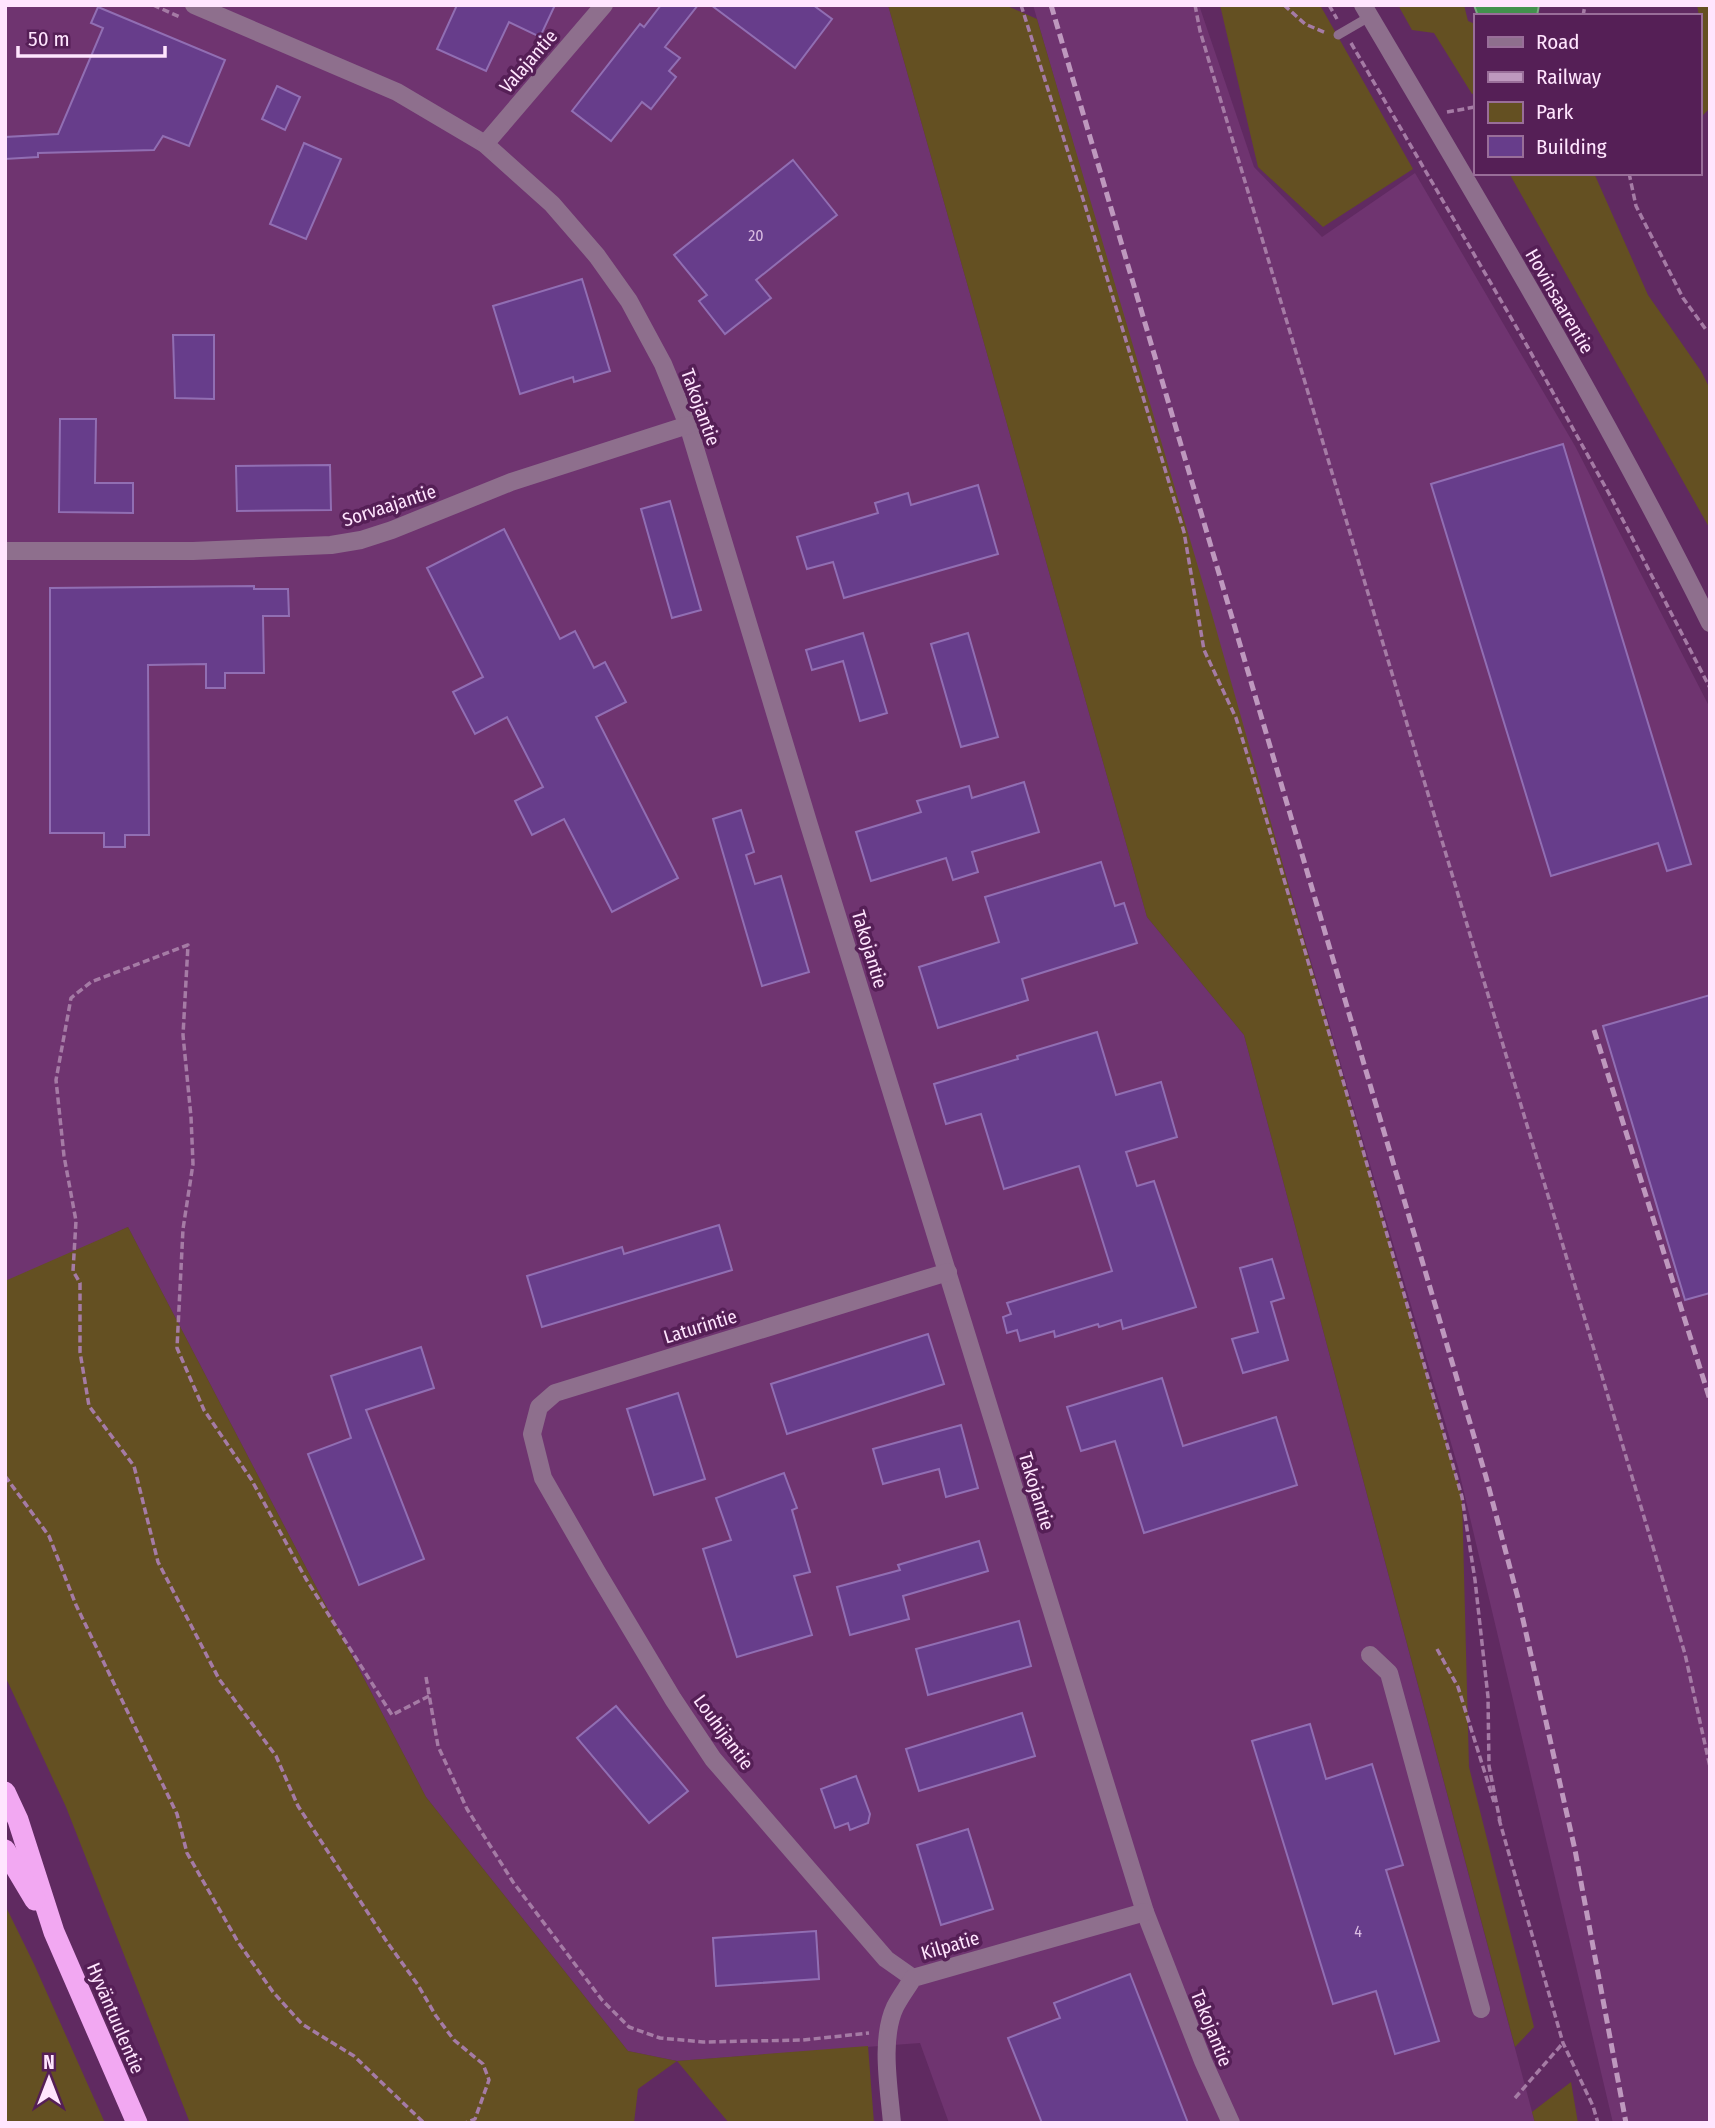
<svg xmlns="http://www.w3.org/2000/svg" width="1715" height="2128" viewBox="0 0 1715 2128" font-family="'Fira Sans Condensed',sans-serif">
	<rect width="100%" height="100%" fill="#602a61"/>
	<g fill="#6f3470">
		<path d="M5,5H888L1147,917L1244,1035L1535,2123H949L920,2043L677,2061L628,2051L426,1797L128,1227L5,1284Z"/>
		<path d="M1033,5H1199L1254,167L1322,237L1415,173L1575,446L1710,708V2123H1613L1458,1467Z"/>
	</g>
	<g fill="#645022">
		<path d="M888,5H1005L1037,19L1211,611L1462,1497L1469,1767L1534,2027L1515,2047L1244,1035L1147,917Z"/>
		<path d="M1220,5H1320L1413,169L1323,227L1258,167Z"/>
		<path d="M1398,5H1464L1468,21L1475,24V93L1472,94L1434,33L1412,30Z"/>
		<path d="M1697,5H1710V108L1703,115H1699V16Z"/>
		<path d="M1509,173H1594L1648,295L1701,371L1710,389V529Z"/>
		<path d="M128,1227L426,1797L628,2051L677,2061L868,2046L874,2123H729L677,2061L638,2089L634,2123H190L66,1807L5,1676V1281Z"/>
		<path d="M5,1905L34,1964L105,2123H5Z"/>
		<path d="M1571,2082L1578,2123H1535L1532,2112Z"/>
	</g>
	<path fill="#42914d" stroke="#7baa82" stroke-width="2" d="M1474,5H1539L1537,16H1478Z"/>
	<g fill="#673d8b" stroke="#916eb3" stroke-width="2">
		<path d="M457,5H555L540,37L509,22L486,71L437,49Z"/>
		<path d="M661,5H698L665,47L680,58L669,71L676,77L651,109L642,102L611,141L572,111L640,24L644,27Z"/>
		<path d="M711,5H813L832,19L795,68Z"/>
		<path d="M98,7L225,60L189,146L163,136L154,150L38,153V157L5,159V137L58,134L103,28L91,23Z"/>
		<path d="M277,86L300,97L285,130L262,119Z"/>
		<path d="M304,143L341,159L306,239L270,224Z"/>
		<path d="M793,160L837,215L756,280L771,298L725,334L699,301L707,295L674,255Z"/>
		<path d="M582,279L610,371L574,382L573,377L520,394L493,306Z"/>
		<path d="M173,335H214V399L175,398Z"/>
		<path d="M60,419H96L95,483H133V513L59,512Z"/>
		<path d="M1563,444L1691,864L1667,871L1658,843L1551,876L1431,484Z"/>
		<path d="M330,465L331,510L237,511L236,466Z"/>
		<path d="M978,485L998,554L844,598L833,562L807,569L797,537L878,513L875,503L908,493L911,505Z"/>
		<path d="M670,501L701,610L672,618L641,509Z"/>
		<path d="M504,529L560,639L575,631L594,668L605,662L626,702L596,717L678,878L612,912L564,819L532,835L515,801L543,787L507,717L475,734L453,692L483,677L427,568Z"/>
		<path d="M254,586V589H288L289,616H263L264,673H225V688H206V664L148,665L149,835H125V847H104V833H50V588Z"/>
		<path d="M863,633L887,713L860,721L843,661L812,670L806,650Z"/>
		<path d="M968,633L998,737L961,747L931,644Z"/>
		<path d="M1024,782L1039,832L972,852L978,872L953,880L946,858L871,881L856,832L921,812L917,801L969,786L972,798Z"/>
		<path d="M741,810L754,852L746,855L755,884L781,876L809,972L762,986L713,819Z"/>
		<path d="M1101,862L1115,906L1124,903L1137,943L1022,979L1028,1000L938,1028L919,967L999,942L985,897Z"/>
		<path d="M1710,995V1293L1685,1300L1603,1026Z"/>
		<path d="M1097,1032L1116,1095L1161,1082L1177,1137L1126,1152L1137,1186L1154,1181L1196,1307L1123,1329L1121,1320L1099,1327L1098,1324L1055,1337L1054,1331L1020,1341L1017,1330L1007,1333L1003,1317L1011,1314L1007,1303L1112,1271L1079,1166L1004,1189L981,1114L946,1124L934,1084L1018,1059L1017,1056Z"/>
		<path d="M719,1225L732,1270L542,1327L527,1276L622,1247L624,1254Z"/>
		<path d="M1272,1259L1284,1298L1271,1302L1288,1360L1243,1373L1232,1339L1258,1332L1240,1268Z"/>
		<path d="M928,1334L944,1384L787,1434L771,1384Z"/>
		<path d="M421,1347L434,1388L366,1410L424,1559L359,1585L308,1454L351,1438L331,1376Z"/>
		<path d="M1162,1378L1183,1446L1276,1417L1297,1485L1144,1533L1115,1441L1081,1451L1067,1407Z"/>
		<path d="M678,1393L705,1479L654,1495L627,1409Z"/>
		<path d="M961,1425L978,1488L946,1497L939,1469L883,1484L873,1449Z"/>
		<path d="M784,1473L797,1508L792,1510L810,1572L794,1576L812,1635L737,1657L703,1549L731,1540L716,1498Z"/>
		<path d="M979,1541L988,1571L903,1596L909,1619L850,1635L837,1587L900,1570L898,1565Z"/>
		<path d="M1019,1621L1031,1666L928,1695L916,1649Z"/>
		<path d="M616,1706L688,1791L649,1823L577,1738Z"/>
		<path d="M1022,1713L1035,1756L919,1791L906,1749Z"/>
		<path d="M1310,1724L1326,1779L1372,1764L1403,1865L1386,1870L1439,2041L1395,2054L1376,1991L1333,2004L1252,1741Z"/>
		<path d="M856,1776L870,1814L868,1823L850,1830L848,1823L835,1828L821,1789Z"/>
		<path d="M968,1829L993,1909L941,1925L917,1845Z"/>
		<path d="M816,1931L819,1979L716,1986L713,1938Z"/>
		<path d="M1130,1974L1188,2123H1042L1008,2038L1060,2018L1054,2003Z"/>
	</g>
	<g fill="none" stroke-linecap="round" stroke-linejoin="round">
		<g stroke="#a57ba5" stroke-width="3.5" stroke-dasharray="7 3.5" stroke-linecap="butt">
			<path d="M153,5L180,17"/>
			<path d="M1021,5L1084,202L1184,532L1204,650L1236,718L1254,777L1346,1091L1462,1497L1475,1580L1488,1697L1489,1766L1500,1821"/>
			<path d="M1195,5L1200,31L1685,1654L1710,1767"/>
			<path d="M1284,5L1305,24L1326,33"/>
			<path d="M1329,5L1337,19"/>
			<path d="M1583,16L1585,5"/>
			<path d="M1351,43L1521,335L1612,499L1710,688"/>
			<path d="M1447,112L1475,107"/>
			<path d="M1629,173L1636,206L1683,298L1707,331"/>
			<path d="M5,1476L49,1536L76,1605L177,1814L187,1853L238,1942L273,1992L302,2024L354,2056L424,2123"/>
			<path d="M1437,1649L1458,1687L1494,1802"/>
			<path d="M426,1677L438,1746L467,1809L513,1882L602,2000L629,2027L660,2038L703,2042L803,2040L869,2033"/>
			<path d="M429,1696L392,1715L306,1579L251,1479L204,1410L177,1348L183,1229L193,1164L191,1117L183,1035L188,945L91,982L71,998L56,1080L64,1156L76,1221L73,1271L80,1283V1352L89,1406L134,1466L158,1562L219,1679L276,1756L298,1806L387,1942L418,1985L436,2016L454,2040L483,2064L489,2080L475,2119L465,2123"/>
			<path d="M1499,1819L1563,2043L1593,2106L1598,2123"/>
			<path d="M1515,2098L1563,2043"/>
		</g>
		<path stroke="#8e6f8d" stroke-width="9" d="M1338,35L1369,17"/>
		<g stroke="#8e6f8d" stroke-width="18">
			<path d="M194,5L397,92L485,144L552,204L597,256L629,301L663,364L688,425L809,825L1145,1912L1203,2061L1231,2123"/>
			<path d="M1363,5C1483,208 1605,411 1710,623"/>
			<path d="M485,144L604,5"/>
			<path d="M5,551H193L331,545L361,540L392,530L511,482L688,425"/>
			<path d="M1370,1655L1389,1673L1481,2009"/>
			<path d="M913,1978L886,1959L713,1759L673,1699L597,1572L543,1478L532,1434L539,1407L555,1393L948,1272"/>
			<path d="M892,2123C889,2088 880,2039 895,2007C900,1997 907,1988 913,1978L1145,1912"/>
		</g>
		<g stroke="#f2a8f2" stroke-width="21">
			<path d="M5,1792L18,1820L54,1932L137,2123"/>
			<path d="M5,1850L35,1900"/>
		</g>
		<g stroke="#be98be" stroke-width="5" stroke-dasharray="10 5" stroke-linecap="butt">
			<path d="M1051,5L1486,1477L1519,1602L1575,1850L1626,2123"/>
			<path d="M1594,1030L1710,1400"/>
		</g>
	</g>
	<g text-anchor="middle" stroke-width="7" stroke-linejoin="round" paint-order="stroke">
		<g font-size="16" fill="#d9bbe1">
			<text x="756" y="241">20</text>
			<text x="1358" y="1937">4</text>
		</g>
		<g font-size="19" fill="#ffe5fe" stroke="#551f56">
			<text transform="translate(528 61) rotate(-49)" y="7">Valajantie</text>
			<text transform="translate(1560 301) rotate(60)" y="7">Hovinsaarentie</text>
			<text transform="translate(701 407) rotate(70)" y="7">Takojantie</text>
			<text transform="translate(389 505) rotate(-18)" y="7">Sorvaajantie</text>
			<text transform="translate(870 949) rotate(73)" y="7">Takojantie</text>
			<text transform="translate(700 1326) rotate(-17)" y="7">Laturintie</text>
			<text transform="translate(1037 1491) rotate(73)" y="7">Takojantie</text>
			<text transform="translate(724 1732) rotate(54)" y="7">Louhijantie</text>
			<text transform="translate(950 1945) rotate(-16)" y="7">Kilpatie</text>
			<text transform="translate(116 2018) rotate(67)" y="7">Hyväntuulentie</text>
			<text transform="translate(1212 2028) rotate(68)" y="7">Takojantie</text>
		</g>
	</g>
	<rect width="1715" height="2128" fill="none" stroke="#ffe5fe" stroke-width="14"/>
	<rect x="1474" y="14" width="228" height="161" fill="#551f56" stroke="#996e99" stroke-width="2"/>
	<rect x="1488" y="37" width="35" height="10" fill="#8e6f8d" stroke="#996e99" stroke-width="2"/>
	<text x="1536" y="49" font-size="21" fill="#ffe5fe">Road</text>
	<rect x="1488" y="72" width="35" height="10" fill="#be98be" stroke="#996e99" stroke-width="2"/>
	<text x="1536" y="84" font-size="21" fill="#ffe5fe">Railway</text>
	<rect x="1488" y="102" width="35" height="21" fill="#645022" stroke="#996e99" stroke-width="2"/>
	<text x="1536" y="119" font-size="21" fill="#ffe5fe">Park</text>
	<rect x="1488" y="136" width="35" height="21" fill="#673d8b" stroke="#996e99" stroke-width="2"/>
	<text x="1536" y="154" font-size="21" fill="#ffe5fe">Building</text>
	<g transform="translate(49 2079)" stroke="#551f56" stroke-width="5" paint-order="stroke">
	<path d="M0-5L12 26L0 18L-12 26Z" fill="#ffe5fe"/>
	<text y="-10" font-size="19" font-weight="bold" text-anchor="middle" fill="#ffe5fe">N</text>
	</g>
	<path d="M18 46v10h147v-10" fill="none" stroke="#ffe5fe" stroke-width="3.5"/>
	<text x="28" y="46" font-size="21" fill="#ffe5fe" stroke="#551f56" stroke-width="5" paint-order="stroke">50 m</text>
</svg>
